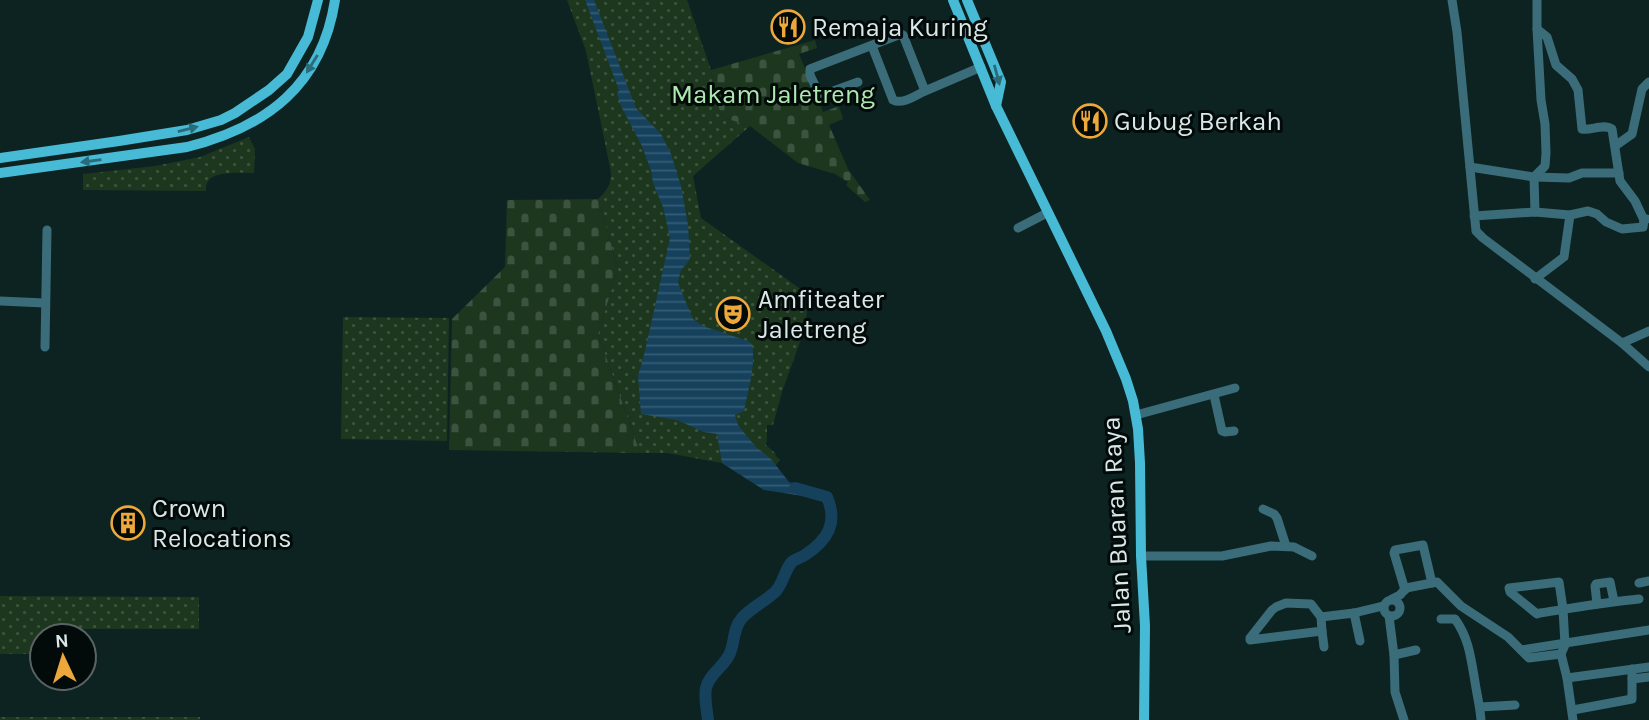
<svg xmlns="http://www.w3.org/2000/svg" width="1649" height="720" viewBox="0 0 1649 720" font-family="Karla,sans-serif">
	<defs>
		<pattern id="grass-dots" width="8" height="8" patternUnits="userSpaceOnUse" patternTransform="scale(1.75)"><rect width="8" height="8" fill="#1c371e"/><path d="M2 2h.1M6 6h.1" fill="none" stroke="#3c543f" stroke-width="1.8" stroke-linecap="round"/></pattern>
		<pattern id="cemetery-stones" width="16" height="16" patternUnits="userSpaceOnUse" patternTransform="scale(1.75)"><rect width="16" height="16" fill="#1c371e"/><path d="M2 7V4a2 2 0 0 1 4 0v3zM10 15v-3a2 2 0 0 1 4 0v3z" fill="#3c543f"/></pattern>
		<pattern id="water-rules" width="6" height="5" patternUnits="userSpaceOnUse" patternTransform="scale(1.75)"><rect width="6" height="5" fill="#15415d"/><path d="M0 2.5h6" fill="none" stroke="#365c74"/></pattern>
	</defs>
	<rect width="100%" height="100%" fill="#0c2322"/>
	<g fill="url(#grass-dots)">
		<path d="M567,0H687L711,70L721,117L750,126L693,176L701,218L809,295L805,328L782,392L773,425H767V442L765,444L776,454L775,455L780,460L776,465L764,490L722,463L667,453H640L598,334L618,268L598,199C607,191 611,185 611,172L586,51Z"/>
		<path d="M249,137L255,149L254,173C243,173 216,171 209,180C206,183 206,187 206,191L83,190V174L155,166L200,157Z"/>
		<path d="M343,317L449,318L447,441L341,439Z"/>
		<path d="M0,596L199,597V629H68L67,636H42V654H0Z"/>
		<rect x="0" y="717" width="200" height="3"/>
	</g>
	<g fill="url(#cemetery-stones)">
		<path d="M815,40L817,48L799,54L823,112L839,106L843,119L829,125L848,169L870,200L865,202L846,185L848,182L835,174L798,163L750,126L721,117L711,70Z"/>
		<path d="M598,199L618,268L598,334L640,453L449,450L452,319L505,267L507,200Z"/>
	</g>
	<path fill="url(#water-rules)" d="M585,0H594L636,108L661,134L671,154L681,186L688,225L690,258L688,262L681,270L678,282L680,288L693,319L703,326L748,341L752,344C756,366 748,390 744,411L735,415L738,425L746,435L756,447L771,459L789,482L811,488L803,496L764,490L722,463L717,434L704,432L677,420L641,414L638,376L645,351L670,238L663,207L653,183L651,170L641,144L622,108L617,94L619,90Z"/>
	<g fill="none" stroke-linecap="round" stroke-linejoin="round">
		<path stroke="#15415d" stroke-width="12" d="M708,720C707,710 704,698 706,688C709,674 725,666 730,653C735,641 733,628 742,618C752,607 766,601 776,591C783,583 785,570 791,563C794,559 801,558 805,555C828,540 838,523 827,497L795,488"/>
		<g stroke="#3a6c79" stroke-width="9">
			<path d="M1452,0L1457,32L1476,231L1483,238L1622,343L1649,367"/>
			<path d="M1537,29L1547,37L1556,65L1572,79L1578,90L1582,129C1591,131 1603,123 1612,129L1620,181L1635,201L1644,220"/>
			<path d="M872,46L893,100C903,105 916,95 925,91"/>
			<path d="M858,82L825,94H819L810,75V69L901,34L903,35L925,91L981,67"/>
			<path d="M1615,146L1632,134L1642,89L1649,82"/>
			<path d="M1470,167L1534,177L1569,178L1582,173H1619"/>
			<path d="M1535,212L1534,177L1545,166L1546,153L1545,124L1541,100L1537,29V0"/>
			<path d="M1474,216L1535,212L1570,215L1588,211L1597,214L1606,222L1622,229L1643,227L1644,220L1647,219"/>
			<path d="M1018,228L1047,213"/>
			<path d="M1535,279L1564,257L1570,215"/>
			<path d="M0,301L45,303"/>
			<path d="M1622,343L1649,331"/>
			<path d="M45,347L47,230"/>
			<path d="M1214,395L1222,431L1225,432L1234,431"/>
			<path d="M1136,415L1235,388"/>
			<path d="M1263,509L1274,514L1277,518L1286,546"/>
			<path d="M1141,556H1222L1271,546L1294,547L1312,556"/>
			<path d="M1639,583L1649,581"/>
			<path d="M1405,590L1394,553L1395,550L1423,545L1432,583"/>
			<path d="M1392,599L1400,595L1406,588L1437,582L1461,606L1508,637L1529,658L1561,654"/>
			<circle cx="1392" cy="608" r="8"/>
			<path d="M1286,603L1311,604L1321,617L1322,631L1250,640V638L1272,610L1276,607Z"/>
			<path d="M1597,604L1595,586L1596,584L1610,582L1614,601"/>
			<path d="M1354,613L1360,641"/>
			<path d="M1389,616L1394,655L1395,692L1404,720"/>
			<path d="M1321,617L1354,613L1383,606"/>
			<path d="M1441,619H1455C1469,638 1471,659 1475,682C1477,695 1480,707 1481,720"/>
			<path d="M1322,631L1324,647"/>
			<path d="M1521,650L1649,630"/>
			<path d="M1394,655L1416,650"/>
			<path d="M1567,678L1649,667"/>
			<path d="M1632,679L1649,677"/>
			<path d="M1480,707L1515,705"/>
			<path d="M1573,710L1632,699V669"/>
			<path d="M1573,720L1567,678L1561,654L1565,645L1563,609L1559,582L1509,588L1510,592L1537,614L1540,613C1573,608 1606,602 1639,599"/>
		</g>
		<g stroke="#47bad5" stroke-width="10">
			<path d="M953,0L996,106L1106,331L1126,379L1133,401L1138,429L1140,463L1141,556L1145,626L1144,720"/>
			<path d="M967,0L1001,82L996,106"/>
			<path d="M0,158L119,141L187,130L221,120L235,113L269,90L287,74L308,37L318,0"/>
			<path d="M0,173L187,147C267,127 322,85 335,0"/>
		</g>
	</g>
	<defs><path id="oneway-solid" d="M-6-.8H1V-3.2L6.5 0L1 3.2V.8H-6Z" transform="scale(1.75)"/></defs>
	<g fill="#286b7a">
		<use href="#oneway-solid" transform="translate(312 64) rotate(122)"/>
		<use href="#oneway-solid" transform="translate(997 75) rotate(75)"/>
		<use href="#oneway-solid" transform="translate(188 129) rotate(-14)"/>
		<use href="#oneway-solid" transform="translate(91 161) rotate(172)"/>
	</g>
	<defs>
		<symbol id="restaurant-ring" viewBox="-11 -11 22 22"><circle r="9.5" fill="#030a0a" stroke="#eda83b" stroke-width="1.5"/><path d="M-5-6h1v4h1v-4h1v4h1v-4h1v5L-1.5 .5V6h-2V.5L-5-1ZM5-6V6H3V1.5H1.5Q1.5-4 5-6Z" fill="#eda83b"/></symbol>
		<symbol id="theatre-ring" viewBox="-11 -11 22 22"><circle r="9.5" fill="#030a0a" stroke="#eda83b" stroke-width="1.5"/><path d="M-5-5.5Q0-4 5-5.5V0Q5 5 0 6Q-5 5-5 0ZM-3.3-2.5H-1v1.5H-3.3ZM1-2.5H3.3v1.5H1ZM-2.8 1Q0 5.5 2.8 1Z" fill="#eda83b"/></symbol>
		<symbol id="building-ring" viewBox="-11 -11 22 22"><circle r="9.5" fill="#030a0a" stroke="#eda83b" stroke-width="1.5"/><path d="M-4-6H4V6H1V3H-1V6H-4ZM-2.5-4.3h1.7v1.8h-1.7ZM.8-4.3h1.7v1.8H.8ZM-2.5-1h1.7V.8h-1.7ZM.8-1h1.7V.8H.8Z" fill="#eda83b"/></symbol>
	</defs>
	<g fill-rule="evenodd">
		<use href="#restaurant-ring" x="769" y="8" width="38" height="38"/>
		<use href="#restaurant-ring" x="1071" y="102" width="38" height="38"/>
		<use href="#theatre-ring" x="714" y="295" width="38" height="38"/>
		<use href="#building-ring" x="109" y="504" width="38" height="38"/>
	</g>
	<g text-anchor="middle" stroke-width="6" stroke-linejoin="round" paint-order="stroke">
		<g font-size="26" fill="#dae8e7" stroke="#030a0a" text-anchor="start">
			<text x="812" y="36">Remaja Kuring</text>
			<text x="1114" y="130">Gubug Berkah</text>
			<text x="758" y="308">Amfiteater<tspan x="758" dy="30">Jaletreng</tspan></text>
			<text x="152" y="517">Crown<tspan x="152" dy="30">Relocations</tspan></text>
		</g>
		<g font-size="26" fill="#ade8af" stroke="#030a0a">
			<text x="773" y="103">Makam Jaletreng</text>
		</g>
		<g font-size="26" fill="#dae8e7" stroke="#030a0a">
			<text transform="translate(1116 525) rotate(-93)" y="9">Jalan Buaran Raya</text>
		</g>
	</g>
	<g transform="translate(63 657) rotate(356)"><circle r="33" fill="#030a0a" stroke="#596362" stroke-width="2"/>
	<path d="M0-5L12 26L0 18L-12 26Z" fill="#eda83b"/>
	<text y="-10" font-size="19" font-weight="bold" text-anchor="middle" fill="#dae8e7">N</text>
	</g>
</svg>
